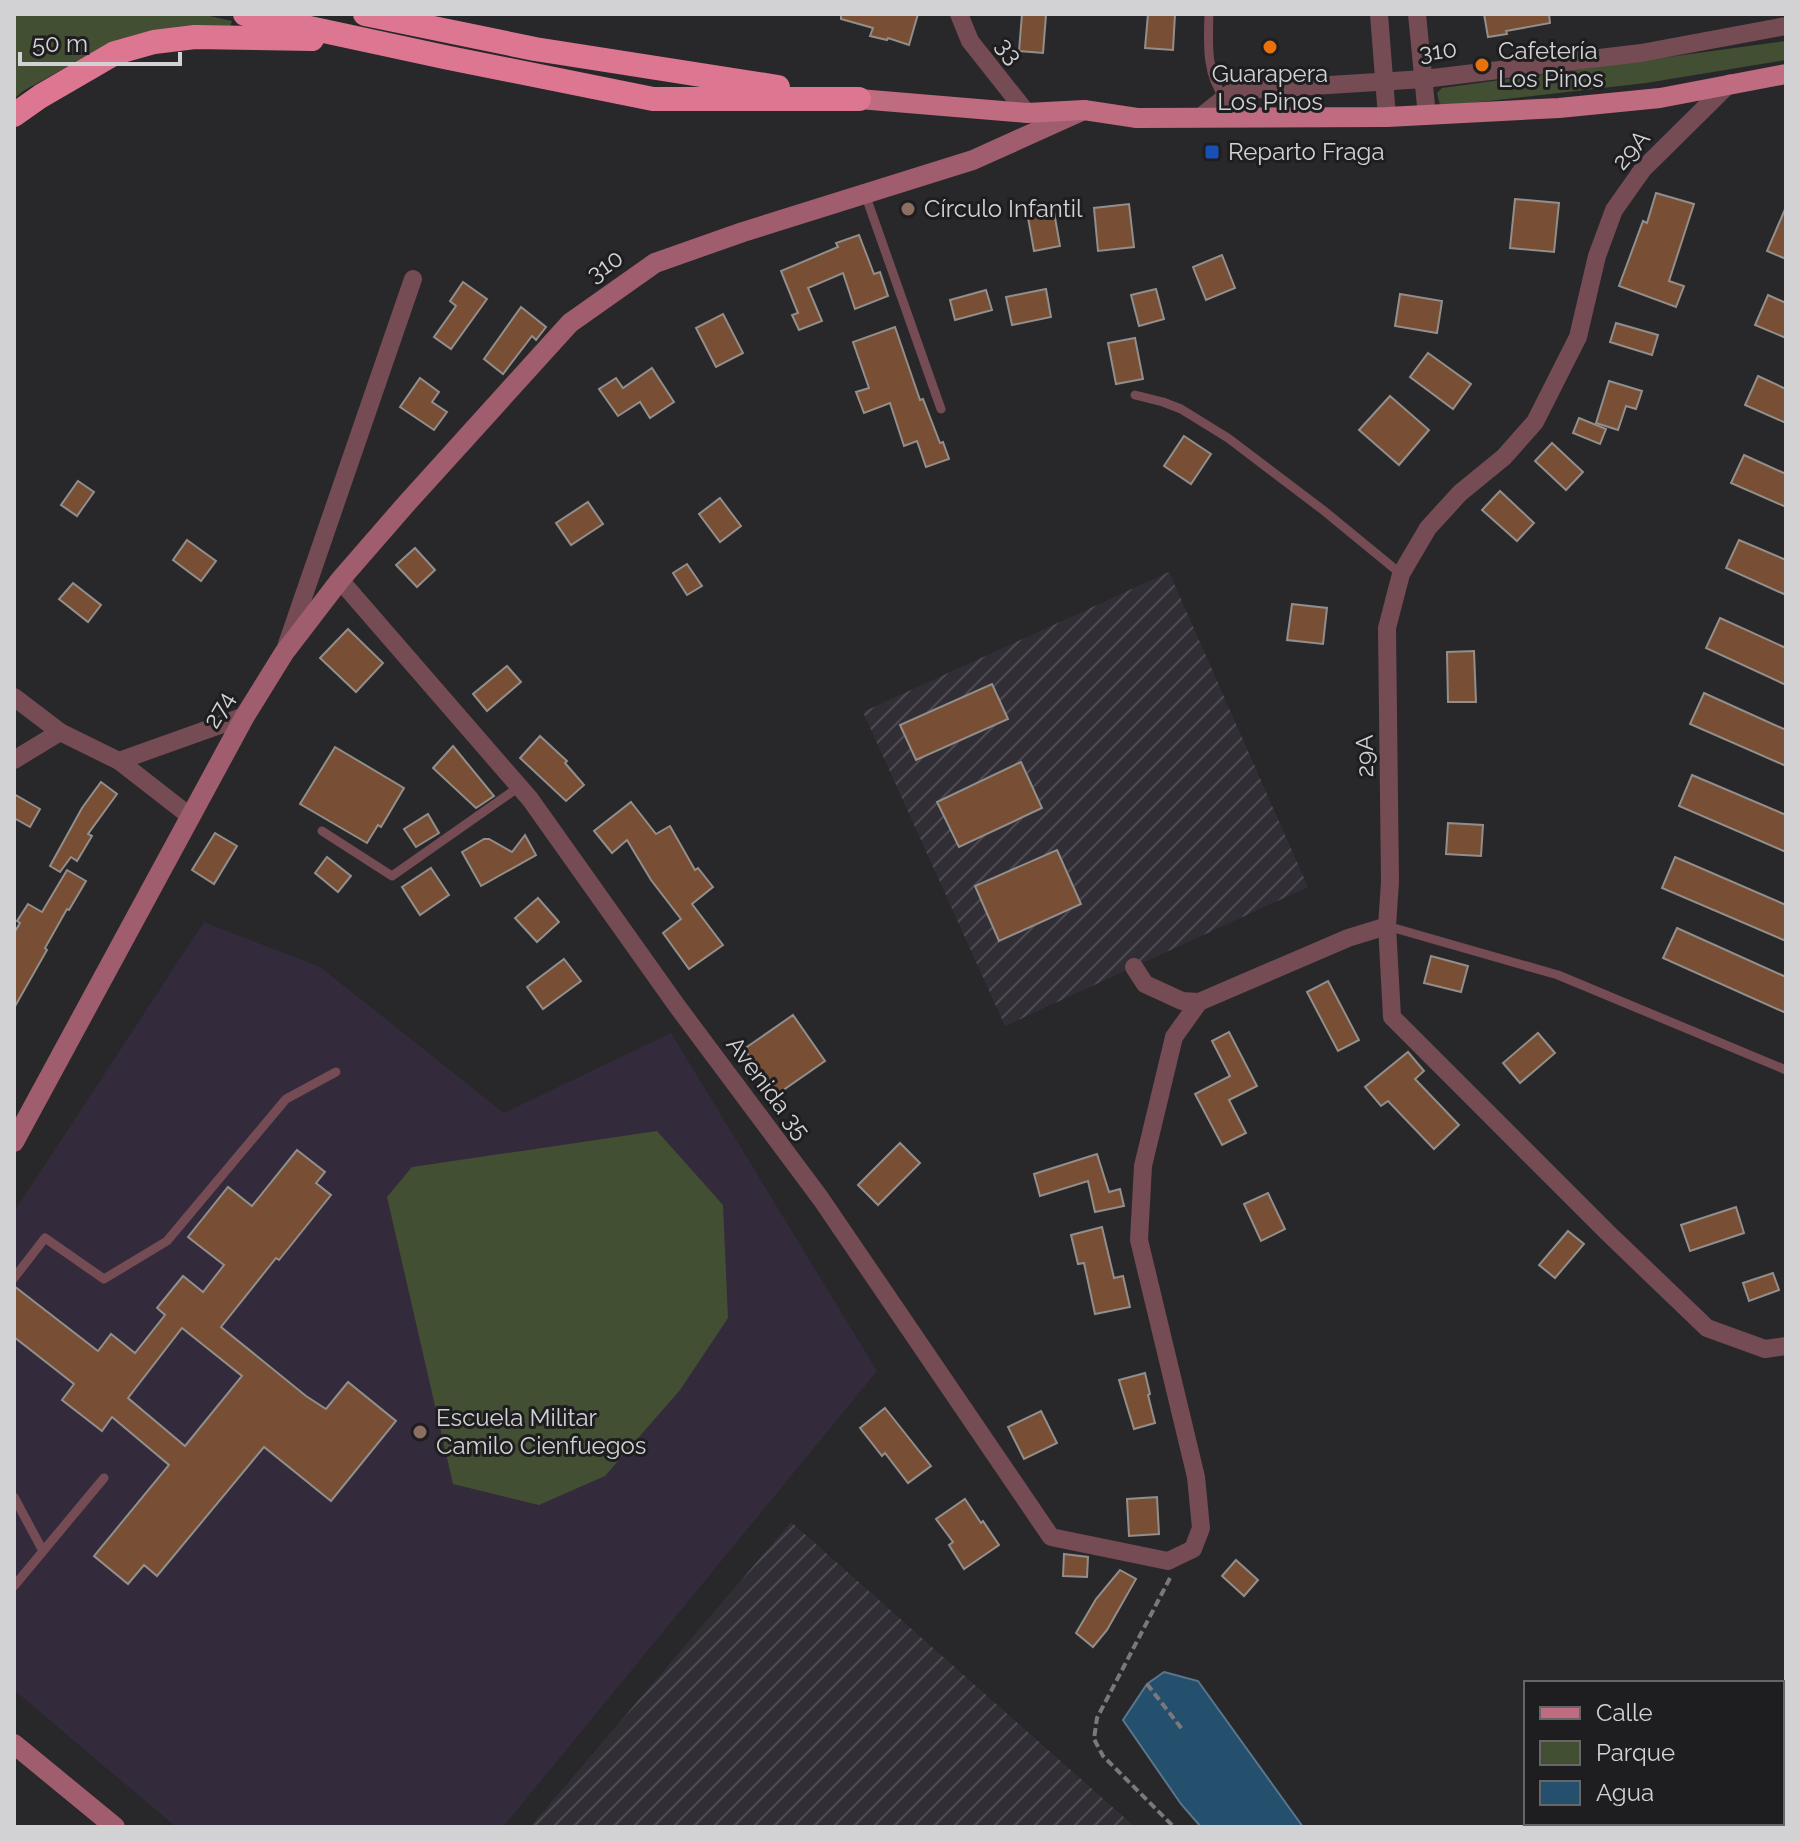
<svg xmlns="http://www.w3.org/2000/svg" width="1800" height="1841" viewBox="0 0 1800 1841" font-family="Raleway,sans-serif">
	<defs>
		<pattern id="industrial-furrows" width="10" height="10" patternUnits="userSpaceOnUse" patternTransform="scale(2)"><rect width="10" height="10" fill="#312e36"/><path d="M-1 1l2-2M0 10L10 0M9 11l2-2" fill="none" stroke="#4e4b52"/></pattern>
	</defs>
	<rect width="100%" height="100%" fill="#28272a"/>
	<g fill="url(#industrial-furrows)">
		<path d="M1169,572L1308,887L1005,1026L863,712Z"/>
		<path d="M791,1522L1135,1827H530Z"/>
	</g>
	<path fill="#332b3b" d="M204,922L320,967L504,1113L671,1033L877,1371L503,1827H176L14,1690V1212Z"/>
	<g fill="#434f32">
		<path d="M14,14H201L232,21L230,27L99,49L23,91L14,99Z"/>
		<path d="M1786,41V60L1646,83L1444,106L1440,105L1437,93L1442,88Z"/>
		<path d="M657,1131L723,1205L728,1318L680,1390L605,1476L539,1505L453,1484L387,1197L412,1167Z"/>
	</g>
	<path fill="#244f6d" stroke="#58768c" stroke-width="2" d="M1164,1672L1198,1681L1303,1827H1201L1181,1804L1123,1720L1147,1684Z"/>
	<g fill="#784f34" stroke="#918e8c" stroke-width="2" fill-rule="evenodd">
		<path d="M841,14H918L909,45L888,38L887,40L870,36L873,28L841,19Z"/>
		<path d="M1022,14L1046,15L1043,53L1019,51Z"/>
		<path d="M1148,14H1175L1173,50L1145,48Z"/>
		<path d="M1484,14H1549L1550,23L1506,31L1507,34L1488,37Z"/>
		<path d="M1656,193L1694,204L1669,281L1684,286L1676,307L1619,286L1643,221L1647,223Z"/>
		<path d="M1515,199L1559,203L1554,252L1510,248Z"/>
		<path d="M1129,204L1134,247L1098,251L1094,208Z"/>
		<path d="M1053,206L1060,246L1034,251L1027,212Z"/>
		<path d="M1786,207V259L1767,251Z"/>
		<path d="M859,235L874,274L880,272L888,296L855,309L843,273L808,288L822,321L799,330L792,315L798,313L781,271L838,247L836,243Z"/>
		<path d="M1222,255L1235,288L1206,300L1193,267Z"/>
		<path d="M463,282L487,299L451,349L434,337L456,306L450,301Z"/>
		<path d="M1046,289L1051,317L1012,325L1006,297Z"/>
		<path d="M1156,289L1164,319L1139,326L1131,295Z"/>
		<path d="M986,290L992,310L955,320L950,300Z"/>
		<path d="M1400,294L1442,301L1437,333L1395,326Z"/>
		<path d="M1768,295L1786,303V338L1755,325Z"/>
		<path d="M521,307L546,327L536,340L532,336L503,374L484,359Z"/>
		<path d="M723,314L743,353L716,367L696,328Z"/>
		<path d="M1616,323L1658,335L1652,355L1610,342Z"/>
		<path d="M895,327L920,400L923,399L940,443L943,442L949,459L926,467L917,441L904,446L890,403L864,413L856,392L869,388L853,342Z"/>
		<path d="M1135,338L1143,379L1116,384L1108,343Z"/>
		<path d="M1428,353L1471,384L1453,409L1410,377Z"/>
		<path d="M652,368L674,402L650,418L640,402L618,416L599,389L616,378L623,388Z"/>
		<path d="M1758,376L1786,389V423L1745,405Z"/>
		<path d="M420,378L439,392L432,402L447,412L434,430L400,407Z"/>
		<path d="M1609,381L1642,391L1636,409L1626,406L1618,430L1596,423Z"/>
		<path d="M1390,396L1429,430L1399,465L1359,430Z"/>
		<path d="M1579,418L1606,429L1600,444L1573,433Z"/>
		<path d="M1184,436L1211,454L1191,484L1164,466Z"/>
		<path d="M1552,443L1583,472L1566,490L1535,461Z"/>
		<path d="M1744,455L1786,474V507L1731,483Z"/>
		<path d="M78,481L94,492L77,516L61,505Z"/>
		<path d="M1500,491L1534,523L1517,541L1482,510Z"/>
		<path d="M720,498L741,526L720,542L699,514Z"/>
		<path d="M588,502L603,524L571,545L556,523Z"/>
		<path d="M187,540L216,561L201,581L173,560Z"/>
		<path d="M1739,540L1786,560V595L1726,568Z"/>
		<path d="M415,548L435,570L417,587L396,565Z"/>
		<path d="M687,564L702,586L687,595L673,573Z"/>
		<path d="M73,583L101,605L88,622L59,599Z"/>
		<path d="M1292,604L1327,608L1323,644L1287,640Z"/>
		<path d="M1720,618L1786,648V685L1706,648Z"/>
		<path d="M348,629L383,663L356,692L320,658Z"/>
		<path d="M1474,651L1476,702H1448L1447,652Z"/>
		<path d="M507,666L521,682L487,711L473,694Z"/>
		<path d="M992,684L1008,719L916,760L900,725Z"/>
		<path d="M1704,693L1786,730V766L1690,724Z"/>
		<path d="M540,736L567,761L565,763L584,785L566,801L520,758Z"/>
		<path d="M453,746L494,796L476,808L433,768Z"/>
		<path d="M335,747L404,788L381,827L378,825L367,843L300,804Z"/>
		<path d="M1021,762L1042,808L959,847L937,802Z"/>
		<path d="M1692,775L1786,815V852L1679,806Z"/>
		<path d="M101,782L117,794L88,834L92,836L77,861L71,857L60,872L50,866L82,808Z"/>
		<path d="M14,794L40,809L30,827L14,818Z"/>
		<path d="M631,802L656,834L670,826L695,870L698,868L713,887L692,904L723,945L689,969L663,933L681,919L651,880L627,840L612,853L594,831Z"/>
		<path d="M428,814L439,833L416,847L404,829Z"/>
		<path d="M1448,823L1483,825L1481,856L1446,854Z"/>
		<path d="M215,833L237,846L214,884L192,870Z"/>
		<path d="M525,835L536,855L481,886L462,852L484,839H489L512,852Z"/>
		<path d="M1057,850L1081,904L999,941L975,886Z"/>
		<path d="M327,857L351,876L338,892L315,873Z"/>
		<path d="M1675,857L1786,905V941L1662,888Z"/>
		<path d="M431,868L449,895L420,915L402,887Z"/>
		<path d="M67,870L86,881L69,910L67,909L45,948L47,950L14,1008V933L20,923L17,921L28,904L42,912Z"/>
		<path d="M538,898L559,922L537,942L515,918Z"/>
		<path d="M1677,928L1786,977V1013L1663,958Z"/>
		<path d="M1431,956L1468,966L1461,992L1424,983Z"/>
		<path d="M564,959L581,981L543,1009L527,987Z"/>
		<path d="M1328,981L1359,1040L1338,1051L1307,992Z"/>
		<path d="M793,1015L825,1061L776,1095L744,1049Z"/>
		<path d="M1229,1032L1257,1086L1229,1100L1246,1133L1222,1145L1195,1094L1230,1076L1212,1041Z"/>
		<path d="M1538,1033L1555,1053L1520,1083L1503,1063Z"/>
		<path d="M1408,1052L1424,1071L1415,1079L1459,1125L1434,1149L1388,1101L1381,1106L1365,1087Z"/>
		<path d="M900,1143L920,1163L878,1205L858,1185Z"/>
		<path d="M297,1150L325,1172L316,1183L331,1195L279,1260L276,1258L221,1327L306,1396L326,1409L348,1382L396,1421L331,1501L264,1447L157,1576L144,1565L128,1584L94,1556L169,1465L112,1417L102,1431L62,1400L74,1384L14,1337V1286L98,1351L111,1334L135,1353L165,1315L157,1308L183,1276L203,1292L224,1265L188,1237L228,1187L252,1206ZM182,1328L242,1376L185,1446L128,1398Z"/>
		<path d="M1097,1154L1109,1192L1120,1189L1124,1206L1095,1212L1088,1181L1040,1196L1034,1174Z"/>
		<path d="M1268,1193L1285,1229L1261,1241L1244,1204Z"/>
		<path d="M1736,1207L1744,1233L1690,1251L1681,1225Z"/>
		<path d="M1102,1227L1114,1278L1123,1276L1130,1307L1095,1314L1084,1263L1078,1264L1071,1235Z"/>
		<path d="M1568,1231L1584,1244L1555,1278L1539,1265Z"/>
		<path d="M1773,1273L1779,1290L1749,1301L1743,1283Z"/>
		<path d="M1145,1373L1150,1394L1148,1395L1155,1423L1134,1429L1119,1380Z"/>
		<path d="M885,1408L931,1466L908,1483L885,1453L882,1456L860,1428Z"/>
		<path d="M1041,1411L1057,1443L1024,1459L1008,1427Z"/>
		<path d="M1157,1497L1159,1534L1129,1536L1127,1499Z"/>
		<path d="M965,1499L981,1523L983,1521L999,1545L964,1569L949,1545L953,1542L936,1519Z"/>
		<path d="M1064,1554L1088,1557L1087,1577L1063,1576Z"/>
		<path d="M1236,1560L1258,1580L1244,1596L1222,1576Z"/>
		<path d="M1120,1570L1136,1579L1107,1630L1093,1647L1076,1633L1096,1599Z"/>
	</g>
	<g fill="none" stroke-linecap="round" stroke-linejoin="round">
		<g stroke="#79787b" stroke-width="4" stroke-dasharray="8 4" stroke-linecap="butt">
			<path d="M1170,1578L1097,1718L1094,1739L1103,1756L1174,1827"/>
			<path d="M1147,1684L1182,1729"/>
		</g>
		<g stroke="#754b54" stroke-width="9">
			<path d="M1209,14C1208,43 1206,75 1225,99"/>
			<path d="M865,194L941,409"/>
			<path d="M1135,395L1163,402L1181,409L1228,438L1323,510L1401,574"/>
			<path d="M322,831L392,876L519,787"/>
			<path d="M1387,926L1558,975L1786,1070"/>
			<path d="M14,1278L45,1238L104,1279L167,1241L286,1099L336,1072"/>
			<path d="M14,1497L43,1551"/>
			<path d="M14,1586L104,1478"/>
		</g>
		<g stroke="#754b54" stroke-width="18">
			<path d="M959,14L970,41L1027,113"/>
			<path d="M1379,14L1387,117"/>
			<path d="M1417,14L1427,116"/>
			<path d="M1730,83L1643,169L1614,210L1597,256L1578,337L1535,422L1504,457L1460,493L1428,528L1401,574L1387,628L1390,882L1387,926L1392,1017L1608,1233L1707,1328L1765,1349L1786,1346"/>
			<path d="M1199,118L1233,91L1424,79L1641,53L1786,26"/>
			<path d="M340,580L530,799L677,1006L821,1199L1051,1537L1168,1561L1193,1549L1201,1528L1196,1477L1139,1240L1143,1166L1174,1037L1199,1002"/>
			<path d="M286,647L413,279"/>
			<path d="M14,697L60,732L119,761L191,817"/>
			<path d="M14,760L60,732"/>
			<path d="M119,761L245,716"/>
			<path d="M1134,967L1145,984L1182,1001L1199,1002L1348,938L1387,926"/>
		</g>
		<g stroke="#9f5d6d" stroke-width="20">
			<path d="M14,1142L245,716L284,653L340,580L407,503L570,323L655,263L743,232L973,160L1084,110"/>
			<path d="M14,1744L115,1827"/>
		</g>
		<path stroke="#bf6b80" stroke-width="20" d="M859,99L1027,113L1084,110L1137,118L1387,117L1559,108L1660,98L1786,74"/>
		<g stroke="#dd7791" stroke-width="24">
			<path d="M245,14L449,58L653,99H859"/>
			<path d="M365,14L535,49L778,87"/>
			<path d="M14,115L41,96L115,53L154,42L195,37L312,39"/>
		</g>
	</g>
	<g fill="#e8710a" stroke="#1e1e20" stroke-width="3">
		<circle cx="1270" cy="47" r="8"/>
		<circle cx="1482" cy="65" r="8"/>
	</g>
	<rect fill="#1a4fb4" stroke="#1e1e20" stroke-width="3" x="1204" y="144" width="16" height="16" rx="4"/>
	<g fill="#8d6e63" stroke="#1e1e20" stroke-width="3">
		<circle cx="908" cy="209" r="8"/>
		<circle cx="420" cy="1432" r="8"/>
	</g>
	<g text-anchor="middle" stroke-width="6" stroke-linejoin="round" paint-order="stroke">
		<g font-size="24" fill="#d2d2d4" stroke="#1e1e20">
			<text transform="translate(1009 51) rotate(52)" y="8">33</text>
			<text transform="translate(1438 51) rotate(-7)" y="8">310</text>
			<text transform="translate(1631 150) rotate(-49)" y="8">29A</text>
			<text transform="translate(605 266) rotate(-35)" y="8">310</text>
			<text transform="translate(219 710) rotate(-60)" y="8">274</text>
			<text transform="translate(1365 756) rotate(-91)" y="8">29A</text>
			<text transform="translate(768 1088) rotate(53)" y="8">Avenida 35</text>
		</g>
		<g font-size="24" fill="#d2d2d4" stroke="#1e1e20" text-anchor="start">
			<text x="1498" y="59">Cafetería<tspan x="1498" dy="28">Los Pinos</tspan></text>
			<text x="1270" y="82" text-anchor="middle">Guarapera<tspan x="1270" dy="28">Los Pinos</tspan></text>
			<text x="1228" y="160">Reparto Fraga</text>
			<text x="924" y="217">Círculo Infantil</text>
			<text x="436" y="1426">Escuela Militar<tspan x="436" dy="28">Camilo Cienfuegos</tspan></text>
		</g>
	</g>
	<rect width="1800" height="1841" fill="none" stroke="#d2d2d4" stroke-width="32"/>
	<rect x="1524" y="1681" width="260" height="144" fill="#1e1e20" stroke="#666668" stroke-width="2"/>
	<rect x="1540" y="1707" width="40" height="12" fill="#bf6b80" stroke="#666668" stroke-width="2"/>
	<text x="1596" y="1721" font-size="24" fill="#d2d2d4">Calle</text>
	<rect x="1540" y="1741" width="40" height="24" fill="#434f32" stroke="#666668" stroke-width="2"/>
	<text x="1596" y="1761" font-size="24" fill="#d2d2d4">Parque</text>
	<rect x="1540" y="1781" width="40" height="24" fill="#244f6d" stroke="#666668" stroke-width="2"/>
	<text x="1596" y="1801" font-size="24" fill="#d2d2d4">Agua</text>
	<path d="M20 52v12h160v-12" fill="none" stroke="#d2d2d4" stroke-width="4"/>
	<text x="32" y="52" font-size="24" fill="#d2d2d4" stroke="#1e1e20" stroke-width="6" paint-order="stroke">50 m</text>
</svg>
